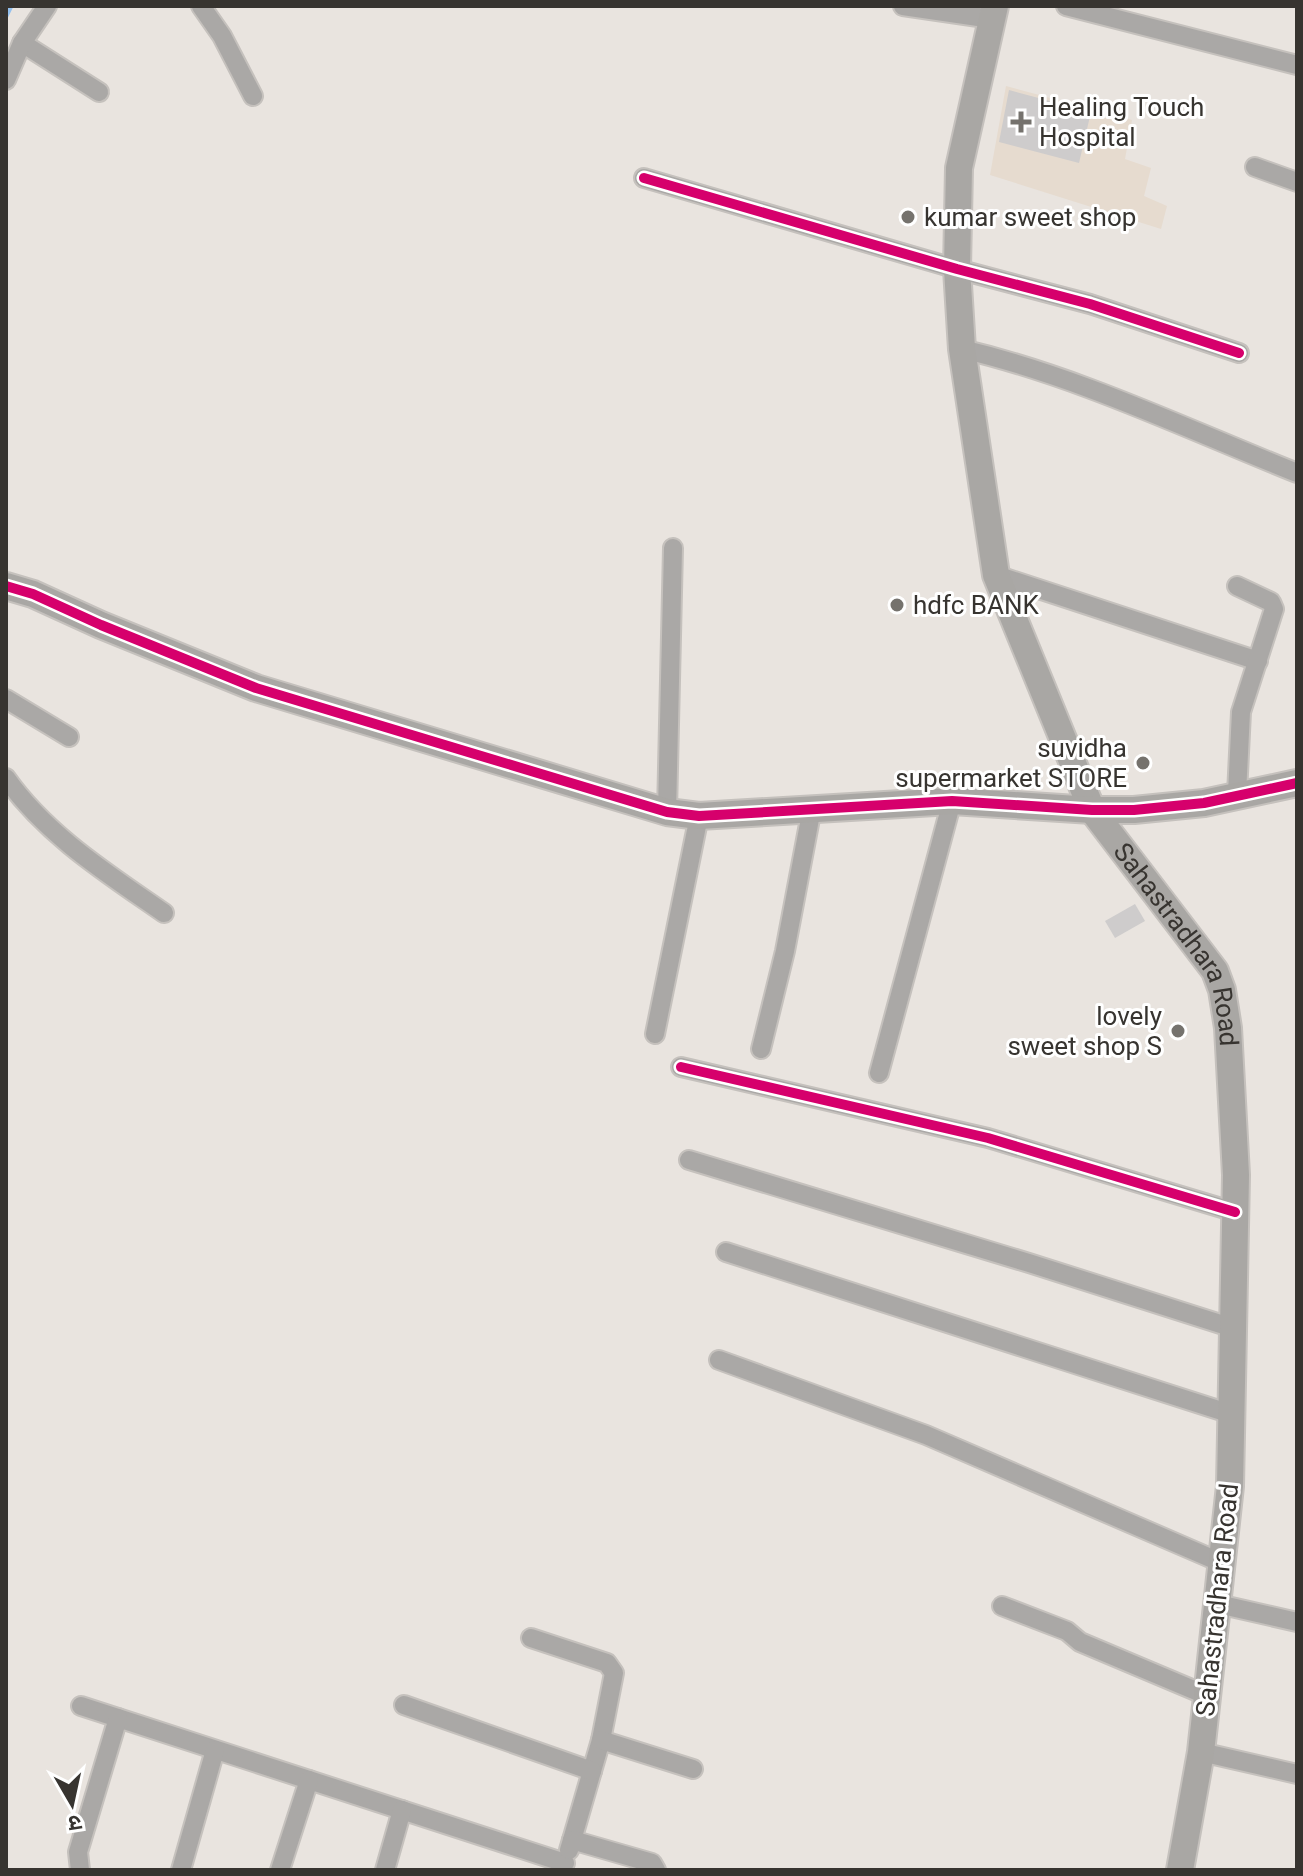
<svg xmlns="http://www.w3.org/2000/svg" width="1303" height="1876" viewBox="0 0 1303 1876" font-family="Roboto,'Noto Sans Devanagari',sans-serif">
	<rect width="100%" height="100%" fill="#e9e4df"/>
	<path fill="#e6dbcf" d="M1006,86L1132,120L1125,159L1151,168L1144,196L1167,206L1161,229L990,175Z"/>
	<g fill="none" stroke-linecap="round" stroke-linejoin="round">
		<path stroke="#94c1ef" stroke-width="5" d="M6,16L11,6"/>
	</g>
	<g fill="#cecccc">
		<path d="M1009,90L1091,112L1079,163L999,142Z"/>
		<path d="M1135,904L1145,921L1115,938L1105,921Z"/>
	</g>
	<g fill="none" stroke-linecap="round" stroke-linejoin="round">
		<defs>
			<g id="street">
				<path d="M201,6L222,36L253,96"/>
				<path d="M903,6L992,19"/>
				<path d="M1066,6L1297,65"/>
				<path d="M22,43L99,92"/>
				<path d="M6,80L22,43L47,6"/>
				<path d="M1255,167L1297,182"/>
				<path d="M644,178L957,269L1090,304L1239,353"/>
				<path d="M962,349C1077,376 1187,429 1297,473"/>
				<path d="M996,575L1258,661"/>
				<path d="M6,699L69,737"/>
				<path d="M6,778C46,835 108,874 164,913"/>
				<path d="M1237,794L1241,712L1274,609L1271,602L1237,586"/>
				<path d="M667,812L673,548"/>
				<path d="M655,1034L699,816"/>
				<path d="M761,1049L785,951L812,808"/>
				<path d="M681,1067L988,1138L1235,1212"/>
				<path d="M879,1073L952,801"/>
				<path d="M689,1160L1029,1263L1233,1328"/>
				<path d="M726,1252L1231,1414"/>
				<path d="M719,1360L926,1435L1222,1563"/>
				<path d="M1218,1604L1297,1622"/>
				<path d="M1002,1606L1067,1631L1080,1642L1208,1696"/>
				<path d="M531,1638L607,1663L614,1673L601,1740L572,1840"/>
				<path d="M404,1705L592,1771"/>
				<path d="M81,1706L565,1863"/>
				<path d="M601,1740L693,1769"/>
				<path d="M1201,1752L1297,1774"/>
				<path d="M569,1850L572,1840L652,1863L656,1870"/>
				<path d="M80,1870L78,1852L118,1718"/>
				<path d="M181,1870L215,1750"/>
				<path d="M280,1870L309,1780"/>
				<path d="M385,1870L402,1810"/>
			</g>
			<g id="secondary">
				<path id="s1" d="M995,6L959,168L957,269L962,349L996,575L1092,810L1215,971L1222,990L1228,1028L1236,1175L1230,1486L1201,1752L1180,1870"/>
				<path d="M6,586L33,594L101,625L256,688L667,812L699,816L952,801L1092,810H1134L1204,803L1297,783"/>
			</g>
		</defs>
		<use href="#street" stroke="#c5c1bd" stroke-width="22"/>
		<use href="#secondary" stroke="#c5c1bd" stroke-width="30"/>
		<use href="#street" stroke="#aaa8a6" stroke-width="18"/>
		<use href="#secondary" stroke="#a9a7a4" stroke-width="26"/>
		<defs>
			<g id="cycleway">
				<path d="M644,178L957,269L1090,304L1239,353"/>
				<path d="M6,586L33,594L101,625L256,688L667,812L699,816L952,801L1092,810H1134L1204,803L1297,783"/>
				<path d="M681,1067L988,1138L1235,1212"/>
			</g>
		</defs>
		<use href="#cycleway" stroke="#fff" stroke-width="15"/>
		<use href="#cycleway" stroke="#d6006c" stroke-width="10"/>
	</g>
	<g fill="#75726d" stroke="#fff" stroke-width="3">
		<path d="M1017 110h8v8h8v8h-8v8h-8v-8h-8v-8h8z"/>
		<circle cx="908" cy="217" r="8"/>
		<circle cx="897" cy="605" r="8"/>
		<circle cx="1143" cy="763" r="8"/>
		<circle cx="1178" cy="1031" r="8"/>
	</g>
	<g text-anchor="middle" stroke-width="6" stroke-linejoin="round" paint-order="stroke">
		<g font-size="26" fill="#373430" stroke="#fff" text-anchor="start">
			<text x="1039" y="116">Healing Touch<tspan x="1039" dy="30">Hospital</tspan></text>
			<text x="924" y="226">kumar sweet shop</text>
			<text x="913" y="614">hdfc BANK</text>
			<text x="1127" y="757" text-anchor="end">suvidha<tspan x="1127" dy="30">supermarket STORE</tspan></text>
			<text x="1162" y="1025" text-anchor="end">lovely<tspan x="1162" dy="30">sweet shop S</tspan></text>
		</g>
		<g font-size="26" fill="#373430" stroke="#fff">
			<text dy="9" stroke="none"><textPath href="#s1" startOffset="992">Sahastradhara Road</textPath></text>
			<text transform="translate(1217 1600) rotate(-84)" y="9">Sahastradhara Road</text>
		</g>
	</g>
	<rect width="1303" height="1876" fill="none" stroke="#373430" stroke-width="16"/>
	<g transform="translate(72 1804) rotate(171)" stroke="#ffffff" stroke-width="6" paint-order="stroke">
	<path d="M0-6L14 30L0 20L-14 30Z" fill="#373430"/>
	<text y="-12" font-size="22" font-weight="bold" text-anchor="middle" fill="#373430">उ</text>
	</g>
</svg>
